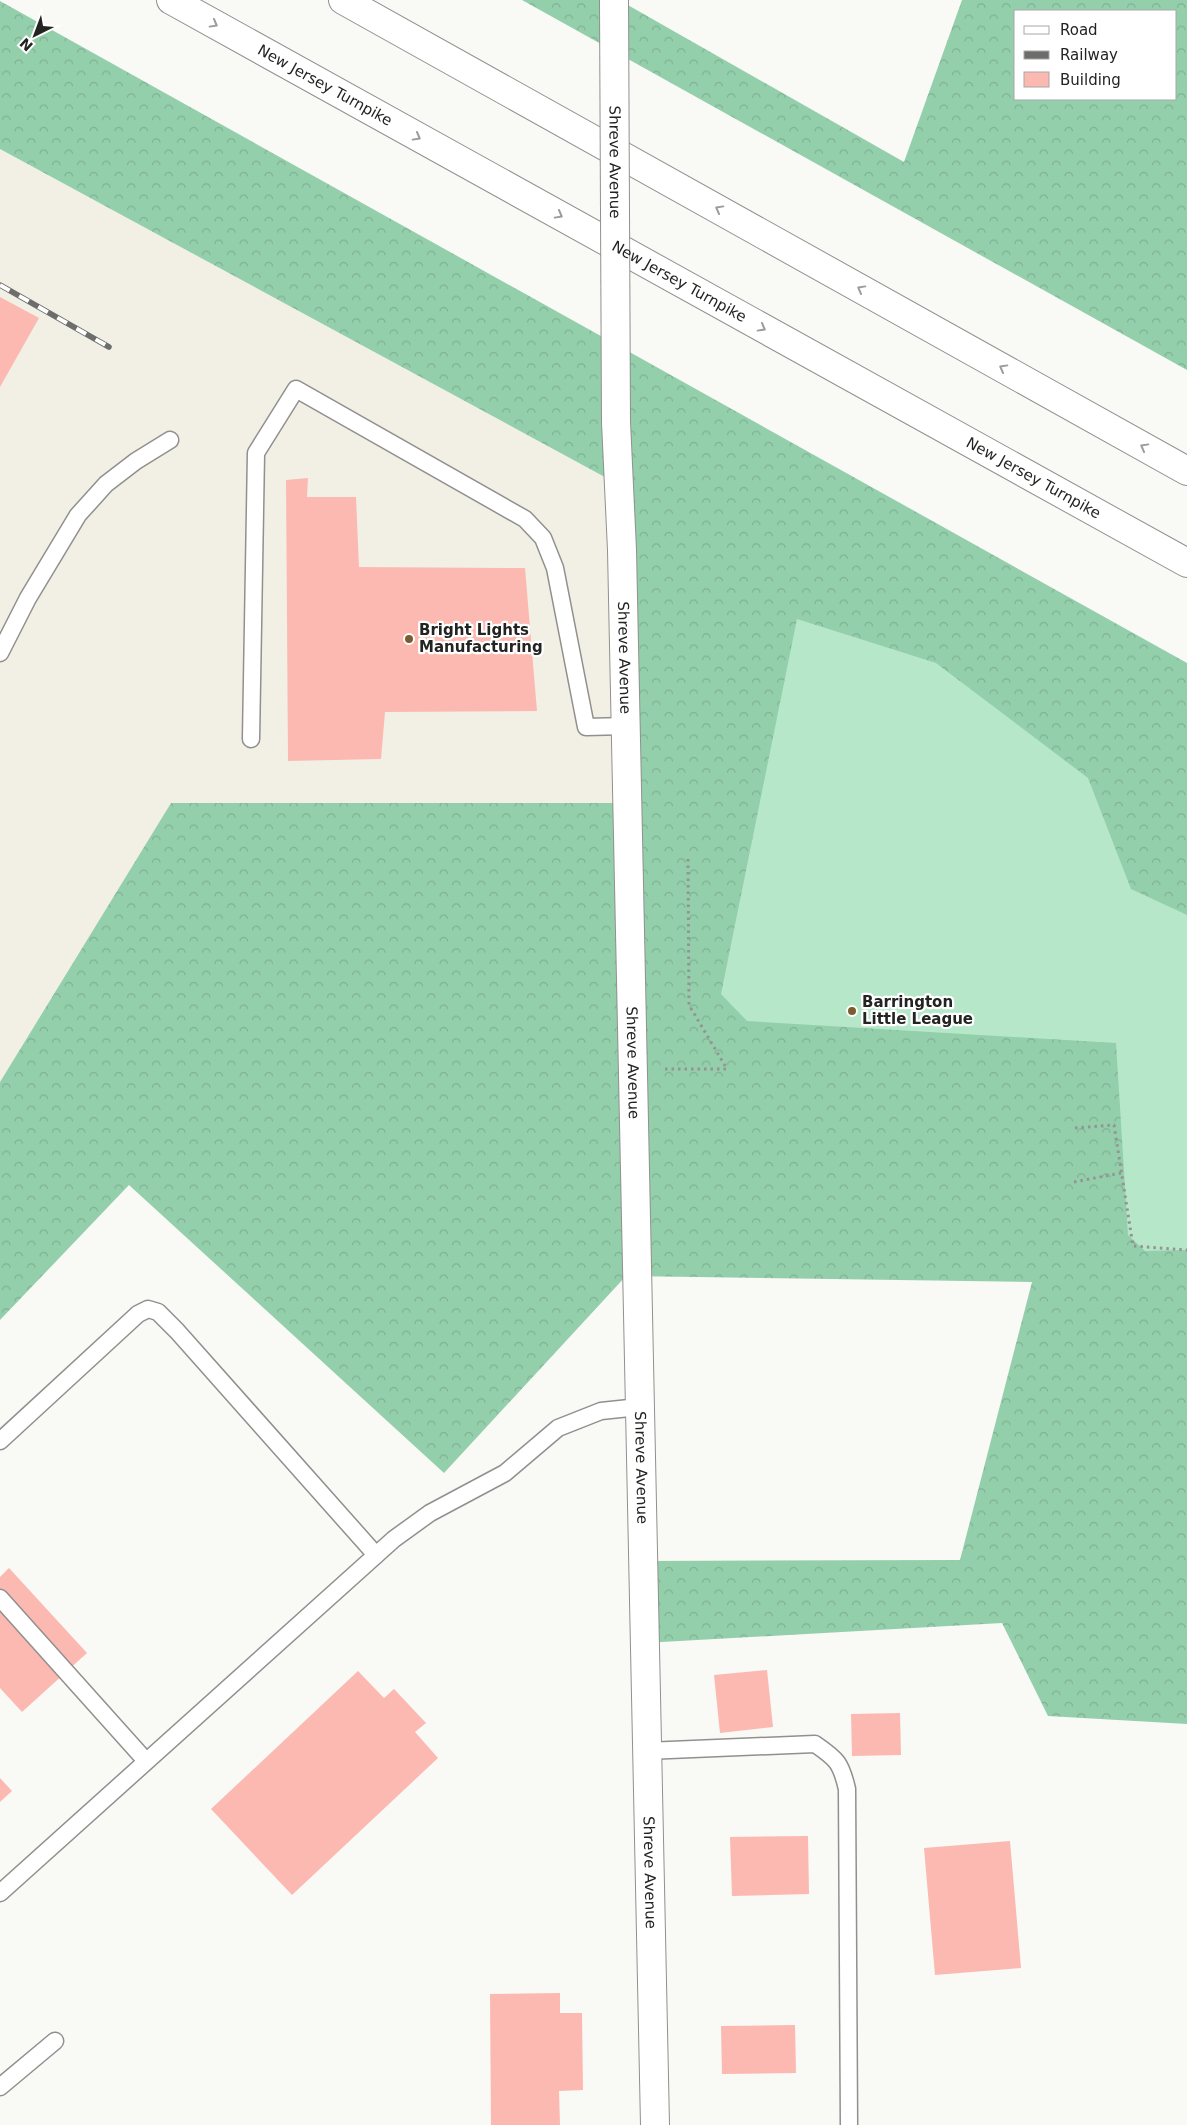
<svg xmlns="http://www.w3.org/2000/svg" width="1187" height="2125" viewBox="0 0 1187 2125" font-family="'DejaVu Sans',sans-serif">
	<defs>
		<pattern id="forest-crowns" width="20" height="18" patternUnits="userSpaceOnUse" patternTransform="scale(1.25)"><rect width="20" height="18" fill="#94cfab"/><path d="M2 6a3 3 0 1 1 6 0M12 15a3 3 0 1 1 6 0" fill="none" stroke="#7fb193"/></pattern>
	</defs>
	<rect width="100%" height="100%" fill="#f9f9f6"/>
	<path fill="#f2f0e5" d="M0,149L625,488L627,803H171L0,1082Z"/>
	<g fill="url(#forest-crowns)" fill-rule="evenodd">
		<path d="M522,0H619L904,162L962,0H1187V370ZM1016,11H1176V99H1016Z"/>
		<path d="M0,1L1187,663V1724L1048,1716L1002,1623L644,1643L643,1561L960,1560L1032,1282L626,1276L444,1473L129,1185L0,1320V1082L171,803H626L625,488L0,149Z"/>
	</g>
	<path fill="#b6e7c9" d="M797,619L936,663L1088,778L1131,889L1187,915V1250L1145,1251L1128,1235L1116,1043L747,1021L721,994Z"/>
	<g fill="#fcb9b1">
		<path d="M0,297L39,318L0,387Z"/>
		<path d="M308,478L307,497H356L359,567L525,568L537,711L385,712L381,759L288,761L286,480Z"/>
		<path d="M9,1568L87,1653L22,1712L0,1688V1577Z"/>
		<path d="M767,1670L773,1727L720,1733L714,1675Z"/>
		<path d="M358,1671L384,1698L394,1689L426,1723L415,1732L438,1758L292,1895L211,1809Z"/>
		<path d="M900,1713L901,1755L852,1756L851,1714Z"/>
		<path d="M0,1778L12,1791L0,1802Z"/>
		<path d="M808,1836L809,1894L732,1896L730,1837Z"/>
		<path d="M1010,1841L1021,1968L935,1975L924,1848Z"/>
		<path d="M560,1993V2013H582L583,2090L559,2091L560,2125H491L490,1994Z"/>
		<path d="M795,2025L796,2073L722,2074L721,2026Z"/>
	</g>
	<g fill="none" stroke-linecap="round" stroke-linejoin="round">
		<defs>
			<g id="lane">
				<path d="M0,653L28,598L78,515L106,484L136,461L170,440"/>
				<path d="M251,739L256,453L296,389L525,519L543,538L555,568L586,727L626,726"/>
				<path d="M0,1441L138,1314L148,1309L158,1312L177,1331L376,1555"/>
				<path d="M0,1598L146,1761"/>
				<path d="M646,1751L815,1744C837,1759 841,1763 847,1789L849,2125"/>
				<path d="M0,1893L394,1539L430,1513L505,1473L558,1428L601,1411L639,1407"/>
				<path d="M0,2087L55,2041"/>
			</g>
			<g id="street">
				<path id="s1" d="M616,422L622,550L655,2125"/>
			</g>
			<g id="highway">
				<path id="s2" d="M171,0L1187,563"/>
				<path d="M343,0L1187,471"/>
			</g>
		</defs>
		<use href="#lane" stroke="#91908e" stroke-width="19"/>
		<use href="#street" stroke="#91908e" stroke-width="30"/>
		<use href="#highway" stroke="#91908e" stroke-width="30"/>
		<g stroke="#949492" stroke-width="3" stroke-dasharray="2.5 4" stroke-linecap="butt">
			<path d="M688,859L689,1005L727,1069"/>
			<path d="M665,1069H726"/>
			<path d="M1075,1128L1114,1125L1133,1246L1187,1250"/>
			<path d="M1074,1182L1121,1173"/>
		</g>
		<use href="#lane" stroke="#fff" stroke-width="16"/>
		<use href="#street" stroke="#fff" stroke-width="28"/>
		<use href="#highway" stroke="#fff" stroke-width="28"/>
		<defs>
			<path id="rail" d="M0,285L109,347"/>
		</defs>
		<use href="#rail" stroke="#6d6d6c" stroke-width="5.5"/>
		<use href="#rail" stroke="#fff" stroke-width="4" stroke-dasharray="11" stroke-linecap="butt"/>
		<defs>
			<g id="street-bridge">
				<path id="s3" d="M614,0L616,422"/>
			</g>
		</defs>
		<use href="#street-bridge" stroke="#91908e" stroke-width="30" stroke-linecap="butt"/>
		<use href="#street-bridge" stroke="#fff" stroke-width="28"/>
	</g>
	<defs><path id="oneway-chevron" d="M-2-3.5L2.5 0L-2 3.5" fill="none" stroke-width="1.6" stroke-linecap="round" stroke-linejoin="round" transform="scale(1.25)"/></defs>
	<g stroke="#9c9c9c">
		<use href="#oneway-chevron" transform="translate(214 24) rotate(29)"/>
		<use href="#oneway-chevron" transform="translate(417 137) rotate(29)"/>
		<use href="#oneway-chevron" transform="translate(719 209) rotate(-151)"/>
		<use href="#oneway-chevron" transform="translate(559 215) rotate(29)"/>
		<use href="#oneway-chevron" transform="translate(861 289) rotate(-151)"/>
		<use href="#oneway-chevron" transform="translate(762 328) rotate(29)"/>
		<use href="#oneway-chevron" transform="translate(1003 368) rotate(-151)"/>
		<use href="#oneway-chevron" transform="translate(1144 447) rotate(-151)"/>
	</g>
	<g fill="#7b5c31" stroke="#fff" stroke-width="2">
		<circle cx="409" cy="639" r="5"/>
		<circle cx="852" cy="1011" r="5"/>
	</g>
	<g text-anchor="middle" stroke-width="4.5" stroke-linejoin="round" paint-order="stroke">
		<g font-size="15" fill="#232322" stroke="#fff">
			<text dy="5" stroke="none"><textPath href="#s2" startOffset="176">New Jersey Turnpike</textPath></text>
			<text dy="5" stroke="none"><textPath href="#s3" startOffset="162">Shreve Avenue</textPath></text>
			<text dy="5" stroke="none"><textPath href="#s2" startOffset="581">New Jersey Turnpike</textPath></text>
			<text dy="5" stroke="none"><textPath href="#s2" startOffset="986">New Jersey Turnpike</textPath></text>
			<text dy="5" stroke="none"><textPath href="#s1" startOffset="236">Shreve Avenue</textPath></text>
			<text dy="5" stroke="none"><textPath href="#s1" startOffset="641">Shreve Avenue</textPath></text>
			<text dy="5" stroke="none"><textPath href="#s1" startOffset="1046">Shreve Avenue</textPath></text>
			<text dy="5" stroke="none"><textPath href="#s1" startOffset="1451">Shreve Avenue</textPath></text>
		</g>
		<g font-size="15" font-weight="bold" fill="#232322" stroke="#fff" text-anchor="start">
			<text x="419" y="635">Bright Lights<tspan x="419" dy="17">Manufacturing</tspan></text>
			<text x="862" y="1007">Barrington<tspan x="862" dy="17">Little League</tspan></text>
		</g>
	</g>
	<rect x="1014" y="10" width="162" height="90" fill="#ffffff" stroke="#a7a7a7"/>
	<rect x="1024" y="26" width="25" height="8" fill="#ffffff" stroke="#a7a7a7"/>
	<text x="1060" y="35" font-size="15" fill="#232322">Road</text>
	<rect x="1024" y="51" width="25" height="8" fill="#6d6d6c" stroke="#a7a7a7"/>
	<text x="1060" y="60" font-size="15" fill="#232322">Railway</text>
	<rect x="1024" y="72" width="25" height="15" fill="#fcb9b1" stroke="#a7a7a7"/>
	<text x="1060" y="85" font-size="15" fill="#232322">Building</text>
	<g transform="translate(35 35) rotate(222)" stroke="#ffffff" stroke-width="4" paint-order="stroke">
	<path d="M0-4L9 19L0 12L-9 19Z" fill="#232322"/>
	<text y="-8" font-size="14" font-weight="bold" text-anchor="middle" fill="#232322">N</text>
	</g>
</svg>
